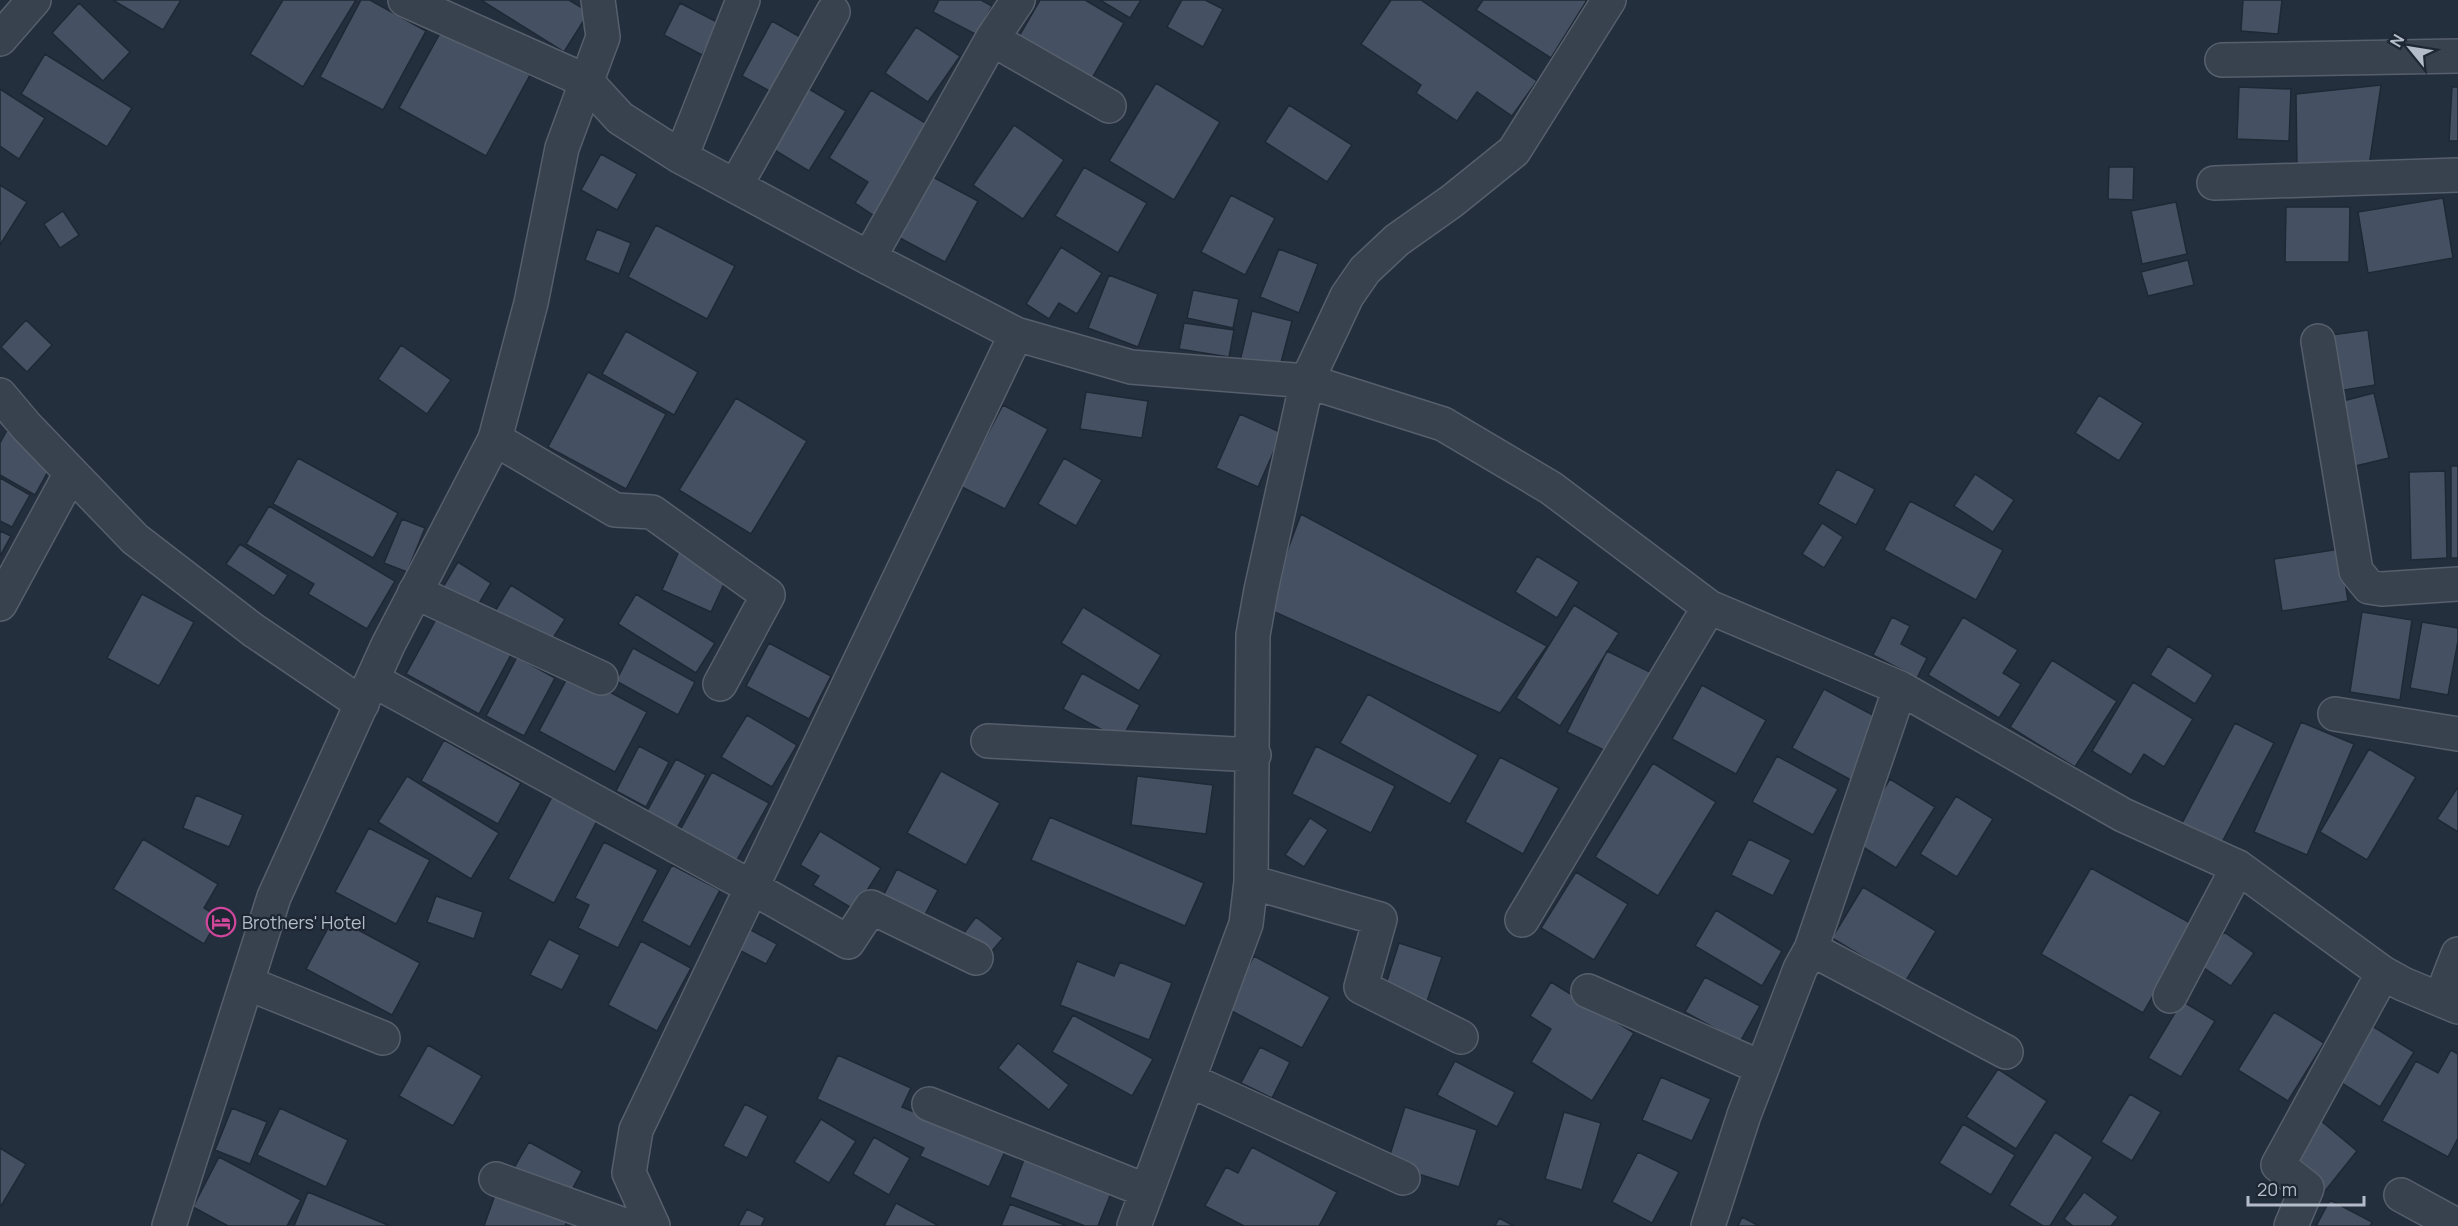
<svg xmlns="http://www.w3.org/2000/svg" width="2458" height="1226" font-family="Manrope,sans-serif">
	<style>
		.building { fill: #455162; stroke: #1f2835; stroke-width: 1.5 }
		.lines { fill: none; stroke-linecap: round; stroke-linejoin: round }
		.minor-casing { stroke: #565f6c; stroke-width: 36 }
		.tertiary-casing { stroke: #565f6c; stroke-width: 36 }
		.minor { stroke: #38414e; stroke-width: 33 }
		.tertiary { stroke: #38414e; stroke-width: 33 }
		.labels { text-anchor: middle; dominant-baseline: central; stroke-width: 4.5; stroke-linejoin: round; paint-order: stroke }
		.poi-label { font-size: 18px; fill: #b4bcc9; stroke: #1d2633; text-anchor: start }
	</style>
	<rect width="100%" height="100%" fill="#242f3e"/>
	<path class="building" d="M113 0H181L163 30Z
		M283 0H356L303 87 250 54Z
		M361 0H370L426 31 383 110 320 77Z
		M481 0H569L589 12 564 52Z
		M939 0H981L992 6 977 35 933 12Z
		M1040 0H1085L1124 23 1087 87 1014 45Z
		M1100 0H1141L1130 18Z
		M1182 0H1205L1223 9 1203 47 1167 27Z
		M1391 0H1421L1537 81 1512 116 1477 92 1457 121 1416 93 1421 85 1361 44Z
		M1483 0H1587L1551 58 1476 10Z
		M2243 0H2282L2278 34 2241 31Z
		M79 3 130 52 103 81 52 33Z
		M680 3 719 23 702 55 664 35Z
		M772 21 809 42 779 96 742 76Z
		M444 26 530 75 486 156 399 108Z
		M916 27 960 56 928 102 885 73Z
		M45 54 132 108 107 147 21 94Z
		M799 83 846 111 809 171 763 143Z
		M1156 83 1220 122 1174 200 1109 161Z
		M2381 85 2369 166 2297 168 2296 94Z
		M2239 87 2291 89 2289 141 2237 139Z
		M2452 87H2458V141H2449Z
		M0 89 45 118 19 159 0 146Z
		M871 90 932 127 876 217 855 203 868 182 829 158Z
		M1289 105 1352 145 1327 182 1265 142Z
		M1014 125 1064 160 1023 219 973 185Z
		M601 154 637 174 617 210 581 190Z
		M1084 167 1147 203 1118 253 1055 216Z
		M2109 167H2134L2133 200 2108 199Z
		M931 176 978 201 945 262 898 237Z
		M0 185 27 202 0 245Z
		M1231 195 1275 218 1245 275 1201 252Z
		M2443 198 2453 258 2368 273 2358 212Z
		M2176 202 2187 254 2142 264 2131 211Z
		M2286 207H2350L2349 262H2285Z
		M63 211 79 235 60 248 44 224Z
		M656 225 735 266 707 319 628 277Z
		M597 229 631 243 619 274 585 260Z
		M1061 247 1102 273 1077 314 1059 303 1049 319 1026 304Z
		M1279 249 1318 264 1299 313 1260 297Z
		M2188 260 2194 285 2148 296 2141 272Z
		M1109 275 1158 294 1138 347 1088 328Z
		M1193 290 1239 299 1233 328 1187 318Z
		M1252 311 1292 321 1279 370 1240 361Z
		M26 320 52 345 27 372 1 347Z
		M1184 323 1234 330 1229 357 1179 349Z
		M2368 330 2375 385 2332 392 2324 336Z
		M626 331 698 372 674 415 602 374Z
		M401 345 451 380 427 414 378 379Z
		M588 372 666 414 626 489 548 447Z
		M1086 392 1148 401 1142 438 1080 429Z
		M2374 393 2389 458 2351 467 2335 403Z
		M2099 395 2143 423 2119 461 2075 433Z
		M736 398 807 441 751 534 679 490Z
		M1003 405 1048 429 1005 509 960 486Z
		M1240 414 1282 433 1258 487 1216 468Z
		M7 430 56 457 35 495 0 475V443Z
		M298 458 398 513 373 558 273 504Z
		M1064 458 1102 480 1076 526 1038 504Z
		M2451 466H2458V558H2451Z
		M1837 469 1875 489 1856 525 1818 504Z
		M2445 471 2447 558 2411 560 2409 472Z
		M1975 474 2014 500 1993 532 1954 506Z
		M0 478 30 495 12 527 0 521Z
		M1910 501 2003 550 1976 600 1884 550Z
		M269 506 395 581 367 629 308 594 314 584 246 544Z
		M1301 514 1547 646 1500 713 1266 608Z
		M402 519 425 528 407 572 384 563Z
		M1822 523 1843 537 1824 568 1802 554Z
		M0 531 11 536 0 556Z
		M240 544 288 575 274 596 226 564Z
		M2340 549 2348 601 2282 611 2274 559Z
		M679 551 729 573 711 612 662 590Z
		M1537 556 1579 582 1557 618 1515 592Z
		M458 562 491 583 474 612 440 592Z
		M511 585 565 619 548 646 494 613Z
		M142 594 194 622 159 686 107 658Z
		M636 594 715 643 696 673 618 624Z
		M1574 605 1619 633 1560 726 1516 698Z
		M1083 607 1161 655 1139 691 1061 643Z
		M440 612 513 651 479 714 406 674Z
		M2362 612 2412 620 2400 700 2350 692Z
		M1892 617 1910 626 1901 644 1927 658 1917 678 1873 655Z
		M1963 617 2018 650 2003 673 2021 684 1999 718 1928 675Z
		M2422 622 2458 628V641L2448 695 2410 688Z
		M769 643 831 676 809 719 746 686Z
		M2168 646 2213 675 2195 704 2150 675Z
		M633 648 695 682 678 715 616 681Z
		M1607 651 1654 674 1614 755 1567 732Z
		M517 657 555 678 524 736 486 716Z
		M2052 660 2117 701 2075 767 2010 727Z
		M571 671 647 712 615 772 539 731Z
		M1082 673 1140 705 1121 740 1063 709Z
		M2133 682 2193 719 2164 767 2144 754 2131 775 2092 751Z
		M1702 685 1766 720 1736 774 1672 739Z
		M1824 689 1884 721 1851 780 1792 748Z
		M1368 694 1478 755 1450 804 1340 743Z
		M747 715 797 745 772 787 721 757Z
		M2301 722 2354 744 2307 855 2254 832Z
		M2235 723 2274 743 2219 848 2180 827Z
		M444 740 521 783 498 824 421 781Z
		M639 746 669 762 646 807 616 791Z
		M1316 746 1395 786 1371 833 1292 794Z
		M2369 749 2416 777 2367 860 2320 832Z
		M1777 756 1838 789 1813 835 1752 802Z
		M1500 757 1559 788 1523 854 1465 822Z
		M676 759 706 775 677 828 647 811Z
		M1653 763 1716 802 1658 896 1595 857Z
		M941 771 1000 803 966 865 907 833Z
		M712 772 769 803 734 865 678 834Z
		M407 776 499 833 471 879 378 822Z
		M1137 776 1213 785 1206 834 1131 825Z
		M1890 779 1935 807 1896 868 1852 840Z
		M2458 787V832L2437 819Z
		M196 795 243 815 229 847 183 828Z
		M1956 796 1993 819 1957 877 1920 854Z
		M552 797 597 821 554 903 508 879Z
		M1050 817 1204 883 1185 926 1031 860Z
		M1310 818 1328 830 1304 867 1285 855Z
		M369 828 430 860 396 924 335 892Z
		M820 831 881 868 855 910 813 885 819 876 800 865Z
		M143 839 218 884 204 908 219 917 204 944 113 889Z
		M1749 839 1791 860 1773 896 1731 875Z
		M604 842 658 870 618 948 578 928 589 905 575 898Z
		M672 865 720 890 690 947 642 921Z
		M2091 868 2194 925 2143 1013 2041 954Z
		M897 869 938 890 922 920 881 900Z
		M1576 872 1628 904 1594 960 1541 928Z
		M1863 887 1936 931 1905 982 1832 938Z
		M436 896 483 912 474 939 427 922Z
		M1716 910 1782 951 1762 986 1695 946Z
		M334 917 420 963 392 1015 306 969Z
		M976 917 1003 938 987 957 961 937Z
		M749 929 777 944 766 964 739 950Z
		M2224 932 2254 953 2231 986 2201 966Z
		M549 939 580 955 562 990 530 975Z
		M641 941 691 968 657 1031 608 1005Z
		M1399 943 1442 957 1425 1007 1383 993Z
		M1254 956 1330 997 1302 1048 1226 1008Z
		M1077 961 1114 976 1120 962 1172 983 1149 1040 1060 1005Z
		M1705 977 1760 1006 1740 1042 1685 1012Z
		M1551 982 1634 1033 1592 1101 1531 1062 1551 1029 1530 1016Z
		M2182 1001 2215 1021 2181 1077 2148 1058Z
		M2274 1012 2324 1043 2288 1101 2238 1070Z
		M1073 1015 1153 1059 1132 1096 1052 1052Z
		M2369 1024 2414 1052 2380 1107 2335 1079Z
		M1018 1043 1069 1085 1049 1110 998 1068Z
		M428 1045 482 1076 453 1126 399 1096Z
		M1260 1047 1290 1062 1272 1098 1241 1083Z
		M2451 1050 2458 1054V1138L2448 1157 2382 1121 2416 1061 2438 1073Z
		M838 1055 911 1088 902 1107 936 1121 1007 1147 989 1187 920 1156 924 1148 817 1099Z
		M1455 1061 1515 1092 1497 1127 1437 1095Z
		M1998 1069 2047 1101 2016 1149 1966 1117Z
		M1661 1077 1711 1099 1692 1141 1642 1120Z
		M2130 1094 2161 1112 2132 1161 2101 1142Z
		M745 1104 768 1116 747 1158 723 1146Z
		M1405 1107 1477 1130 1459 1187 1387 1164Z
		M232 1108 267 1122 250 1164 215 1150Z
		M280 1108 348 1140 326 1187 257 1155Z
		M1564 1112 1601 1123 1582 1190 1545 1179Z
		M821 1119 856 1141 829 1183 794 1162Z
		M2320 1120 2357 1151 2321 1196 2284 1165Z
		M1963 1124 2015 1155 1991 1195 1939 1163Z
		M2055 1132 2093 1157 2050 1226H2043L2009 1205Z
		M874 1137 910 1158 889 1195 853 1174Z
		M529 1142 582 1171 568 1197 514 1168Z
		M1252 1147 1337 1192 1319 1226H1244L1205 1206 1226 1167 1238 1173Z
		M0 1148 26 1164 1 1206 0 1205Z
		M1638 1152 1679 1172 1652 1223 1612 1202Z
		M1026 1154 1113 1188 1098 1226H1085L1010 1197Z
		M219 1157 301 1200 287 1226H228L193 1207Z
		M308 1192 390 1226H294Z
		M496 1192 569 1215 565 1226H484Z
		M2084 1192 2118 1217 2111 1226H2073L2064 1219Z
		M2330 1200 2372 1222 2370 1226H2316Z
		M896 1203 939 1226H884Z
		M1010 1204 1067 1226H1001Z
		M747 1209 765 1218 761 1226H738Z
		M1742 1217 1759 1226H1738Z
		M1499 1218 1514 1226H1495Z"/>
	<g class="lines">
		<g class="minor-casing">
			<path id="minor" d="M405 0 586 81 620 118 681 157 869 258 1016 334 1131 367 1307 381 1443 424 1551 488 1709 607 1900 688 2123 815 2238 867 2383 973 2403 984 2458 1007
				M0 39 34 0
				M992 39 1109 106
				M2222 60 2458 56
				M681 157 743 0
				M2214 183 2458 175
				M736 185 833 12
				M869 258 992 39 1018 0
				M2318 341 2356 571 2369 587 2382 589 2458 584
				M0 395 27 427 135 539 253 630 362 704
				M495 439 615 510 652 512 768 595 720 684
				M415 592 601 678
				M0 604 71 473
				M373 680 753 888 848 942 871 907 976 958
				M2335 714 2458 734
				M988 741 1254 755
				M1251 882 1380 919 1361 987 1461 1037
				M1522 920 1709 607
				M1811 949 2006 1052
				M247 983 383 1038
				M1588 991 1762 1068
				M2170 996 2238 867
				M2441 998 2458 954
				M1189 1080 1403 1178
				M929 1104 1147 1191
				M496 1179 627 1226
				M2401 1195 2458 1226
				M653 1226 629 1173 636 1130 1016 334
				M1134 1226 1246 924 1251 882 1253 635 1261 590 1307 381 1347 296 1365 270 1397 240 1452 201 1514 151 1609 0
				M1708 1226 1744 1115 1800 969 1811 949 1900 688
				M2291 1226 2307 1188 2278 1165 2383 973"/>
		</g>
		<g class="tertiary-casing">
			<path id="tertiary" d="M169 1226 274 897 388 645 495 439 531 303 562 148 603 37 598 0"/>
		</g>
		<use href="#minor" class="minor"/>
		<use href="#tertiary" class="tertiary"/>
	</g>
	<defs>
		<g id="hotel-ring" transform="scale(1.5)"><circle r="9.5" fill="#1d2633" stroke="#d1479c" stroke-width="1.5"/><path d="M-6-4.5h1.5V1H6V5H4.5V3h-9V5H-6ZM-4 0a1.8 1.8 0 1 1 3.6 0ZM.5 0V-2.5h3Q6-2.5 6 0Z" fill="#d1479c"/></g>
	</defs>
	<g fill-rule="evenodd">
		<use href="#hotel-ring" x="221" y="922"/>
	</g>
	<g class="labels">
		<g class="poi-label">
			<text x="242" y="922">Brothers' Hotel</text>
		</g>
	</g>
	<g transform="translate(2410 48) rotate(300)" stroke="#1d2633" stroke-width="4.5" paint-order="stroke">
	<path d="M0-4.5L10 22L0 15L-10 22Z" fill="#b4bcc9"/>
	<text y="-9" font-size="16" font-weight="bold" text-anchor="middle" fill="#b4bcc9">N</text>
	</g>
	<path d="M2248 1196v9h116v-9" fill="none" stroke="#b4bcc9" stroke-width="3"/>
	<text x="2257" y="1196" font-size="18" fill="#b4bcc9" stroke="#1d2633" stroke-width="4.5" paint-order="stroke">20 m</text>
</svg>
